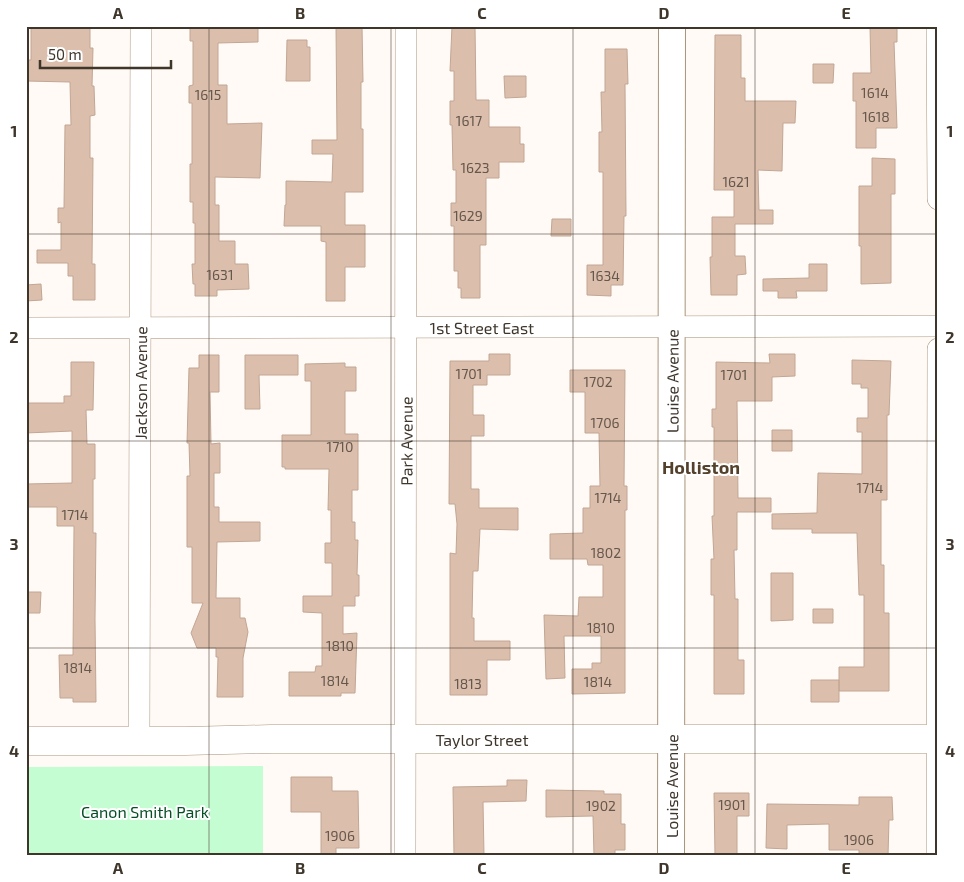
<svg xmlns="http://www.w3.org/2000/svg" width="964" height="882" font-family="'Exo 2',sans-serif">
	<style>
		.green { fill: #c4fdd1 }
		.building { fill: #dbbeab; stroke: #c2a694 }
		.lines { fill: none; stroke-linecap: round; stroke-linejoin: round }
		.minor-casing { stroke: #a9947c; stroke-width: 22 }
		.tertiary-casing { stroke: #a9947c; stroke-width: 28 }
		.secondary-casing { stroke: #a9947c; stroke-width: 29 }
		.minor { stroke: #fff; stroke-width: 21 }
		.tertiary { stroke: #fff; stroke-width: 26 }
		.secondary { stroke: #fff; stroke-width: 28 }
		.grid { fill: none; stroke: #3e352b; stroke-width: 1; stroke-opacity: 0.55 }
		.labels { text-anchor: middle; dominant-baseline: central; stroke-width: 4; stroke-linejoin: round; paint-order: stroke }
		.number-label { font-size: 14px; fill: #65574b }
		.street-label { font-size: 16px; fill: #3e352b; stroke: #fff }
		.park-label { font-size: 16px; fill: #064e24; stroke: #fff }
		.neighbourhood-label { font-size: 18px; font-weight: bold; fill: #54412c; stroke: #fff }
		.neatline { fill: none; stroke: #3e352b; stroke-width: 2 }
		.grid-label { font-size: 16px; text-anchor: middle; font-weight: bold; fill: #3e352b }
	</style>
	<rect width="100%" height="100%" fill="#fffaf5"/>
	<path class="green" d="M263 766V856H26V767Z"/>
	<path class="building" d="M31 26H90V48H93L92 86H94L95 115 90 116V158H93L92 264H95V300H73V276H68V263H37V250H61V222L58 223V208H64L65 125H71L70 82 26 81V60H31Z
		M190 26H258V42L218 43V85H227V124L262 123 260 178 215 177V205H219V241H235V264H248L249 289 217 290V296H195V284H193L192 264H195V223H193V202H190V164H192V103H189V86L193 85V41H190Z
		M336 26H362L363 82H361V129H363V192H345V225H365V267H345V301H326V242L321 241V226H284L285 205H286V181L332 182 333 154H312V140H337Z
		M452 26H475L476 100H489V127H520V144H524V162H499V178H486V245H480V298H461V288H458V271H454V226H451V203H456V170H453L452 125H450V101H454V71H450Z
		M870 26H897V42H894L897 128H876V148H856V101H853V73H871Z
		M715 35H741V78H745V101H796L795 123H783L782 171 758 170 759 210H773V224H735V256H745L746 274 737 275V295H711L710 257H712V217H734V190H714Z
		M287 40H307V47H310V81H286Z
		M605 49H627L628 84H625L626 216H624L623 285H611V296L587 295V265H603V172H599V132H602L601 92H605Z
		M813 64H834L833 83H813Z
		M504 76H526V97L505 98Z
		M872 158 895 159V194H891V283L861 284V246H859V186H872Z
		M552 219H571V236H551Z
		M809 264H827V291H796L797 298H778V291H763V279L809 278Z
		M41 284 42 300 26 301V285Z
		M489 354H510V375H487V385H473V415H484V436H471V489H479V508H518V530L480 529 478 571H473L472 618H474V641H510V660H487V695H450V553L456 554 457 524 455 504H449L450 361H489Z
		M769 354H795V376L772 377V401H737L738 498H771V512H737V550H734L735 599H738V660H744V694H714V595H711V559H714L712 516H714V427H712V409H716V362L770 363Z
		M199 355H219V392H210L211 444 220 443V473H214V507H219V522H260V541L217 542 216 598H240V618H245L248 632 243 658V697H217L218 657H216V648H197L191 633 203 603H192V547H187V476H190L189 443H187L189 368H199Z
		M245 355H298V375H259L260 409H245Z
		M852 360 891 361 889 415H887V500H881V565H884V613H889V691H839V667H864V595H859L857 533H812V529H772V514L817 513 818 473 862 474V432H857V418H868V388H861V384H852Z
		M71 362H94L93 410H86L87 444H95V479H93V533H96L95 619 96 702H73V698H60L59 655H73L74 526H57V507H26V484L72 483V431L26 433V403H64V396H71Z
		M345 363V367H356V391H345V434H358V490H352V522H355V540H358L357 575H359V596H355V606H343V634L357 633 355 693H341V696H289V672H315L316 666H322V613L303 612V596H332V563H325V543H331V510H328L329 469H285V467H282V435H311V381H305V364Z
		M570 370H625L624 486H627V510H625V693L572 694V669H592V663H601V636H564L565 678 546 679 544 615 578 616 579 597H603V565H588L587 559H550V534L583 533V508H590V486H600L599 433H585V392H570Z
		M772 430H792V451H772Z
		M771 573H793V620L771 621Z
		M26 592H41L40 613H26Z
		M813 609H833V623H813Z
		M811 680H839V702H811Z
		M291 777H332V791H358L359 848H336V856H321V812H291Z
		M507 780H527L526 801 483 802 484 856H454L453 787 507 786Z
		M546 790 604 791V794H621V824H625V850H615V856H594L593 816 546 817Z
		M714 793H749V816H737V856H715Z
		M859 797H892L893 820H889L888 856H859V850H829V824L787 825V849L766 848 767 804 859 805Z"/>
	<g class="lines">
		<g class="minor-casing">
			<g id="minor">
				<path d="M937 26 938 199"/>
				<path id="s1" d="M26 328 938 326"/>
				<path id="s2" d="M139 741 141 26"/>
				<path id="s3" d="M405 856 406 26"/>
				<path d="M937 856 938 349"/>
			</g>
		</g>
		<g class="tertiary-casing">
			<g id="tertiary">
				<path id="s4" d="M671 856 672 26"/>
			</g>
		</g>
		<g class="secondary-casing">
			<g id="secondary">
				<path id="s5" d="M26 741H185L271 739H938"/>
			</g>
		</g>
		<use href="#minor" class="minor"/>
		<use href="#tertiary" class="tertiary"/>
		<use href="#secondary" class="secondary"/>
	</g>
	<path class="grid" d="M209 26V856M391 26V856M573 26V856M755 26V856M26 234H938M26 441H938M26 648H938"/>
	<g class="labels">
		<g class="number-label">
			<text x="875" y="92">1614</text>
			<text x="208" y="94">1615</text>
			<text x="876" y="116">1618</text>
			<text x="469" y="120">1617</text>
			<text x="475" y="167">1623</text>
			<text x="736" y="181">1621</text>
			<text x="468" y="215">1629</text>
			<text x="220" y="274">1631</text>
			<text x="605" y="275">1634</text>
			<text x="469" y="373">1701</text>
			<text x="734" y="374">1701</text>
			<text x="598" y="381">1702</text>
			<text x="605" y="422">1706</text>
			<text x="340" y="446">1710</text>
			<text x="870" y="487">1714</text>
			<text x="608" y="497">1714</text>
			<text x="75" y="514">1714</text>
			<text x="606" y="552">1802</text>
			<text x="601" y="627">1810</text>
			<text x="340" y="645">1810</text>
			<text x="78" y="667">1814</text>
			<text x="335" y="680">1814</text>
			<text x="598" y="681">1814</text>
			<text x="468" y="683">1813</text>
			<text x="732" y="804">1901</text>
			<text x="601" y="805">1902</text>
			<text x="340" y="835">1906</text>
			<text x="859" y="839">1906</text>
		</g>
		<g class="street-label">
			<text stroke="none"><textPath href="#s1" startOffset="456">1st Street East</textPath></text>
			<text stroke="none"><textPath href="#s4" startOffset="475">Louise Avenue</textPath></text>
			<text stroke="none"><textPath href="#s2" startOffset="358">Jackson Avenue</textPath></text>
			<text stroke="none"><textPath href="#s3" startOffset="415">Park Avenue</textPath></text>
			<text stroke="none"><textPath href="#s5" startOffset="456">Taylor Street</textPath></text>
			<text stroke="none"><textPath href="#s4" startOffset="70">Louise Avenue</textPath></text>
		</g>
		<g class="park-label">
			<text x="145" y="811">Canon Smith Park</text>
		</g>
		<g class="neighbourhood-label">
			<text x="701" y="467">Holliston</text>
		</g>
	</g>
	<rect width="964" height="882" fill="none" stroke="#ffffff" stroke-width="55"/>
	<path d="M40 60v8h131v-8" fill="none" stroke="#3e352b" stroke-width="2.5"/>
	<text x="48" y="60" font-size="15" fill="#3e352b" stroke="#ffffff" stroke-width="4" paint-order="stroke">50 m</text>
	<rect x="28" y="28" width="908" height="826" class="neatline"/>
	<g class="grid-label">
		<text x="118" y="19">A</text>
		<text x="300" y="19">B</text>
		<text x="482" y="19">C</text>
		<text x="664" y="19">D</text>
		<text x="846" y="19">E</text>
		<text x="14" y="137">1</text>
		<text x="950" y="137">1</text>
		<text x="14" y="343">2</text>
		<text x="950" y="343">2</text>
		<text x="14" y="550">3</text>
		<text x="950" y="550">3</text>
		<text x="14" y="757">4</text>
		<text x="950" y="757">4</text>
		<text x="118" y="874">A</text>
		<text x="300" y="874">B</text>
		<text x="482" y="874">C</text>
		<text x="664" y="874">D</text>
		<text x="846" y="874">E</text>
	</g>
</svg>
